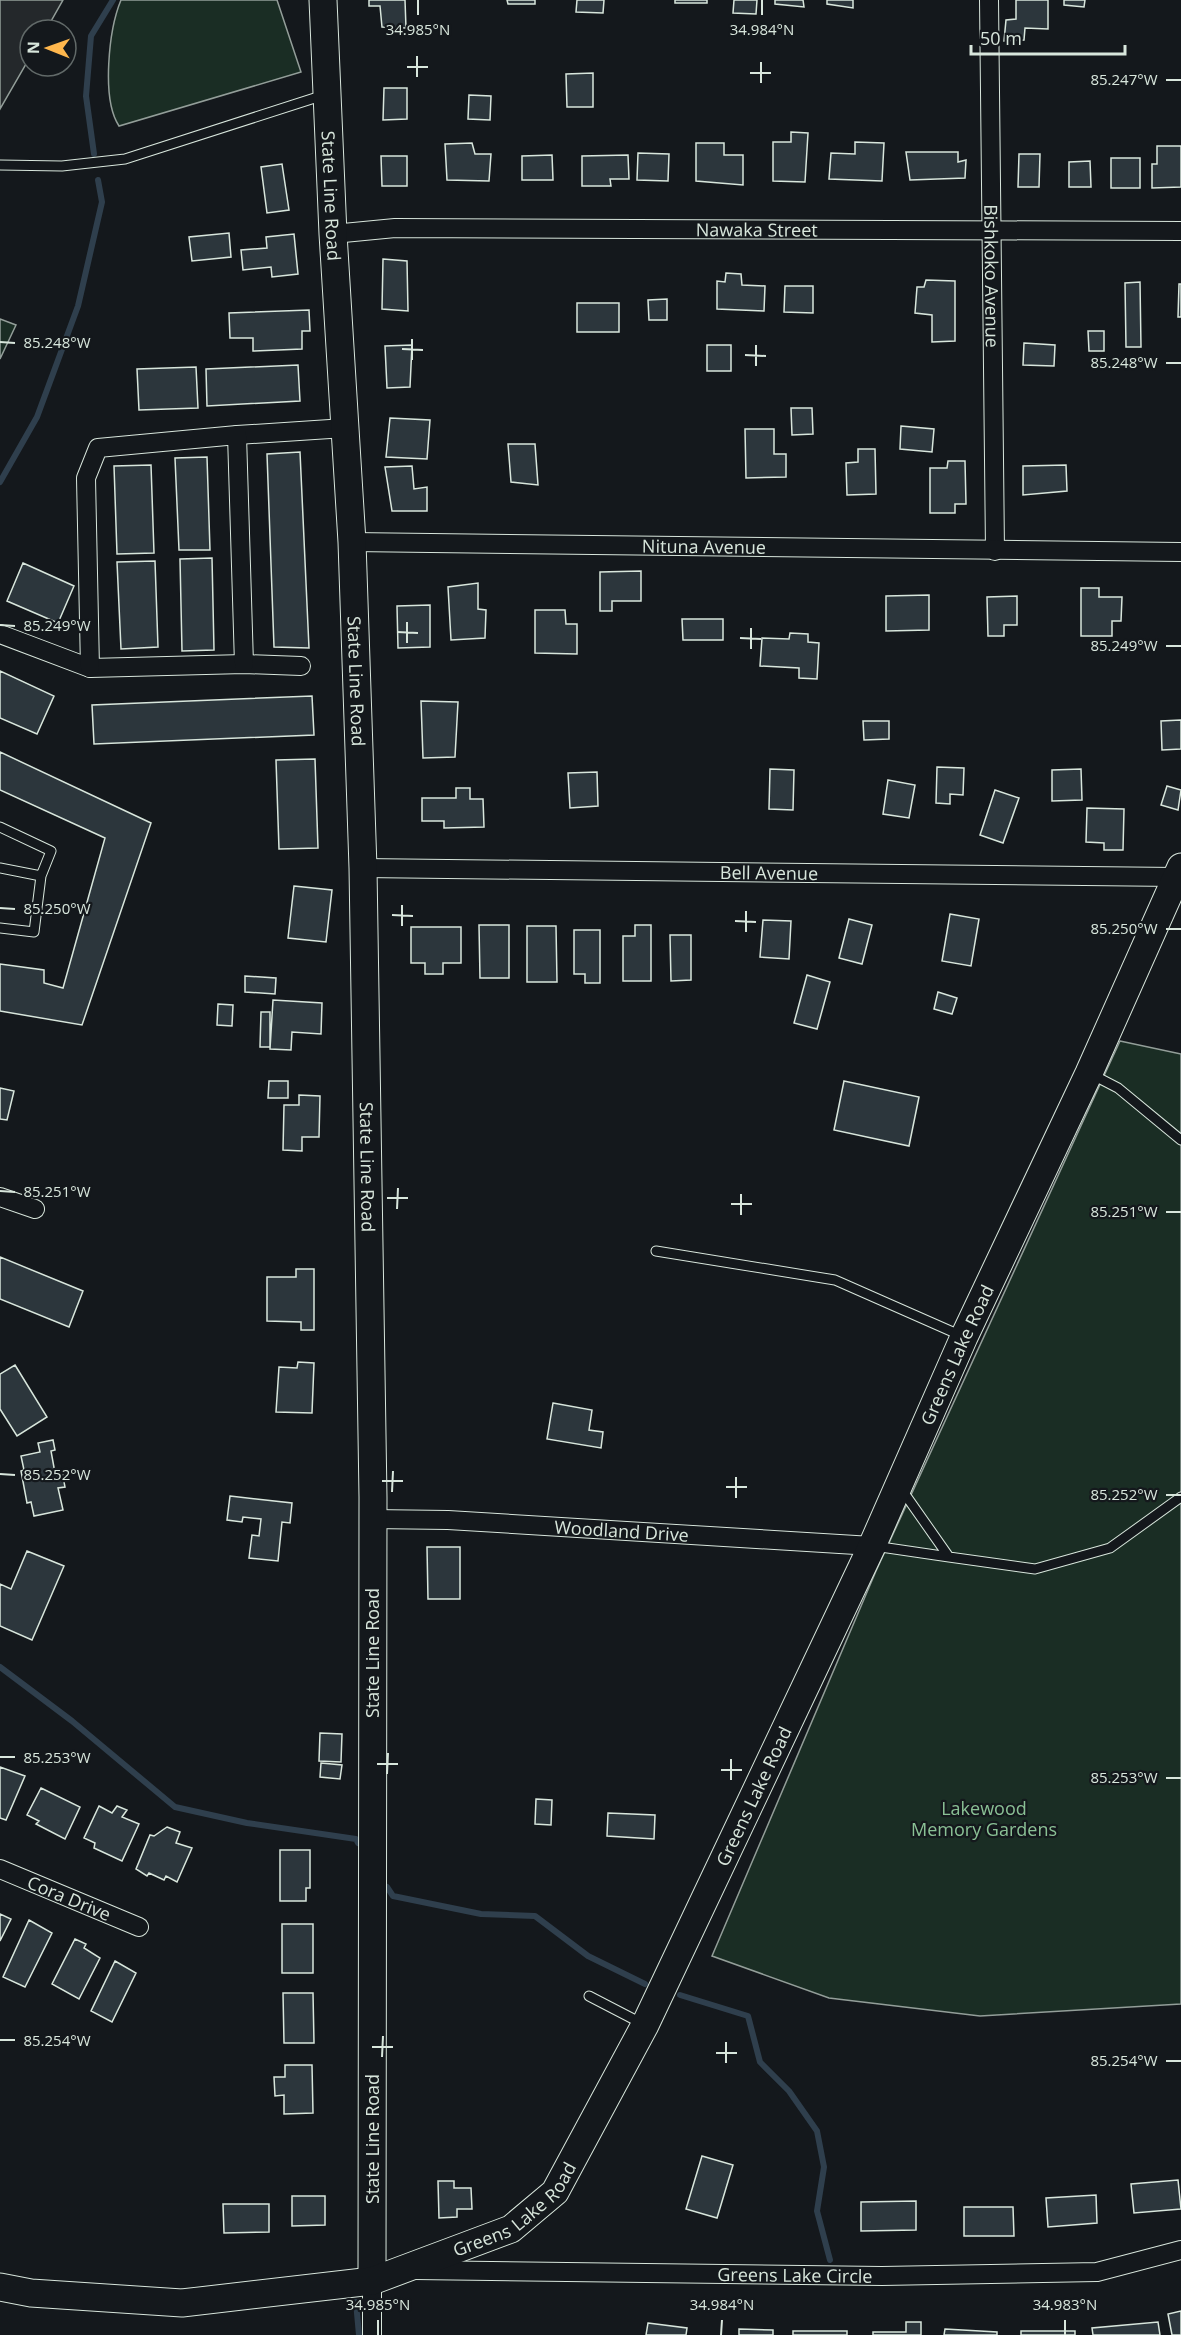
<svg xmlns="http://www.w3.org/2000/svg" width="1181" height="2335" font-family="'Open Sans',sans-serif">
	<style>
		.green { fill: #1a2d24; stroke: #939e99; stroke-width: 1.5 }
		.parking { fill: #24282b; stroke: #939e99; stroke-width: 1.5 }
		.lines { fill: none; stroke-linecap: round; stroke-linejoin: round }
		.stream { stroke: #2f3f4d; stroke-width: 6 }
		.building { fill: #2c363c; stroke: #d8e6dc; stroke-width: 1.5 }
		.lane-casing { stroke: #d8e6dc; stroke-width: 11 }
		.street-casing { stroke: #d8e6dc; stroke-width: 20 }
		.secondary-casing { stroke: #d8e6dc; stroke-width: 29 }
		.lane { stroke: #14181c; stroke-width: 9 }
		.street { stroke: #14181c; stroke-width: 18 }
		.secondary { stroke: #14181c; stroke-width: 27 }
		.ticks { fill: none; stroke: #d8e6dc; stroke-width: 2 }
		.labels { text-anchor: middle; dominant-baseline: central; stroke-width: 4.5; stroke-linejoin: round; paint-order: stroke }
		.street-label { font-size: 18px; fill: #d8e6dc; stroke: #14181c }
		.park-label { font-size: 18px; fill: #8ac095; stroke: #14181c }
		.ticks-label { font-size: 15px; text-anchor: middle; fill: #d8e6dc; stroke: #14181c; stroke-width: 4.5; stroke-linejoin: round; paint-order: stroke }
	</style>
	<rect width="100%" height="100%" fill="#14181c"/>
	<path class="green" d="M121 0H277L301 72 119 126C101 99 109 29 121 0Z
		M0 319 16 325 0 359Z
		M1120 1041 1181 1054V2004L980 2016 829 1998 712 1956 876 1571Z"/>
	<path class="parking" d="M0 0H63L46 30H30V57L0 109Z"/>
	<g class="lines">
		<path class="stream" d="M94 154 86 96 91 36 113 0
			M0 482 37 417 78 306 102 202 98 180
			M0 1667 72 1721 175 1807 247 1823 356 1839 358 1843
			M387 1887 393 1896 481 1914 535 1916 588 1956 645 1984
			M680 1995 748 2016 760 2062 789 2091 817 2131 824 2167 817 2211 830 2260
			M356 2302 359 2335"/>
	</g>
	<path class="building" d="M369 0H405L406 28 382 27 380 6H369Z
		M507 0H535V4H508Z
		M577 0H604L603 13 576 12Z
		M675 0H707V3H675Z
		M734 0H757L756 14 733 13Z
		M775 0H803L804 7 775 4Z
		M827 0H853V8L827 4Z
		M1016 0H1048V29L1025 28 1024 40 1004 41 1006 20 1016 19Z
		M1064 0H1085L1084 7 1064 5Z
		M593 73V107H567L566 74Z
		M384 88H407V119L383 120Z
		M469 95 491 96 490 120 468 119Z
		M791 132 808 133 805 182 773 181V142H791Z
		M855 142 884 143 882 181 829 179 831 153 855 154Z
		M472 143 475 154H491L489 181 447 180 445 144Z
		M696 143H724V155H743V185L696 181Z
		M1157 146H1181V187L1152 188V164H1157Z
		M906 152H958V162L966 160 965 178 910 180Z
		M638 153 669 154 668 181 637 180Z
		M1019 154H1040L1039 187H1018Z
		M552 155 553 180H522V156Z
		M628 155 629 179H610L611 186H582V156Z
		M381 156H407V186H382Z
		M1111 158H1140V188H1111Z
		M1090 161 1091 187H1069V162Z
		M282 164 289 210 267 213 261 167Z
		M229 233 231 257 192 261 189 237Z
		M294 234 298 274 272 277 271 267 243 270 241 250 267 248 266 237Z
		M383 259 407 261 408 311 382 309Z
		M726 273 741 274 742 285 765 286 764 311 717 309V281L725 282Z
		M926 280 955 281V341L932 342V315L915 313 917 287H924Z
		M1140 282 1141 347H1126L1125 283Z
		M1179 284H1181V317H1178Z
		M785 286H813V313L784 312Z
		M667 299V320H649L648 300Z
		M577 303H619V332H577Z
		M309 310 310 331H302V349L253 351V338H230L229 313Z
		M1088 331H1104V351H1089Z
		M1024 343 1055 345 1054 366 1023 365Z
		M412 345 410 387 387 388 385 346Z
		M707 345H731V371H707Z
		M298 365 300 401 207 406 206 369Z
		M196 367 198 408 139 410 137 369Z
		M791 408H812L813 434 792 435Z
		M390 418 430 420 427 459 386 457Z
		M901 426 934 429 932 452 900 449Z
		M745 429H774V454H786V477L746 478Z
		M508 444H535L538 485 511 482Z
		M858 449H875L876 494 847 495 846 463 858 462Z
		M300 452 309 648 274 647 267 454Z
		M207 457 210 550H179L175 458Z
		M948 461H965L966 504H955V513H930V468H947Z
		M151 465 154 553 117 554 114 466Z
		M1066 465 1067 491 1023 495V466Z
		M412 466 414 489 427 487V511H392L385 467Z
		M212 558 214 650 182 651 180 559Z
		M155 561 158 647 121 649 117 562Z
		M23 563 74 586 58 623 7 601Z
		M641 571V601H612V611H600V572Z
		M478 583V609L486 610 485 638 451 640 448 587Z
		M1081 588H1099V597H1122L1121 621H1112V636H1081Z
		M929 595V630L886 631V596Z
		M1017 596V625H1004V636H988L987 597Z
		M430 605V647L398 648 397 606Z
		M535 610H565L566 624H577V654L535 653Z
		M682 619H723V640H683Z
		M790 633 808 634V642L819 643 817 679 799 678V668L760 666 762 638 789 639Z
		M0 671 54 696 37 734 0 718Z
		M312 696 314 735 94 744 92 705Z
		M421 701 458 702 455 757 423 758Z
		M1181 720V749L1162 750 1161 721Z
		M863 721H889V739L864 740Z
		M0 752 151 823 82 1025 0 1011V964L44 970V983L63 988 105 838 0 790Z
		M315 759 318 848 279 849 276 760Z
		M937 767 964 768 963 795 950 794V804L936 803Z
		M770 769 794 770 793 810 769 809Z
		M1081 769 1082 800 1052 801V770Z
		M597 772 598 806 570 808 568 773Z
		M888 780 915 785 909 818 883 814Z
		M1167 786 1181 790 1178 810 1161 805Z
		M456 788H470V799H483L484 827 444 828V821H422V798H456Z
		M995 790 1019 798 1003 843 980 835Z
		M1087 808 1124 809 1123 850H1104V843L1086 842Z
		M294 886 332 890 326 942 288 938Z
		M950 914 979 919 971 966 942 961Z
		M849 919 872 925 862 964 839 958Z
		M763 920 791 921 789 959 760 957Z
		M479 925H509V978H480Z
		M635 925H651V981H623V936H635Z
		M527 926H556L557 982H527Z
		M411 927H461V963H443V974H425V963H411Z
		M574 930H600V983H585V974H574Z
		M670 935H691V980L671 981Z
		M807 975 830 982 817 1029 794 1023Z
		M245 976 276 978 275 994 245 992Z
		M938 992 957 998 952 1014 934 1009Z
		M273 1000 322 1003 321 1034 292 1032 291 1050 270 1049Z
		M218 1004 233 1005 232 1026 217 1025Z
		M261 1012H270V1047H260Z
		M269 1081H288V1098H268Z
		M844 1081 919 1097 909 1146 834 1130Z
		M0 1088 14 1091 7 1120 0 1119Z
		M299 1095 320 1096 319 1137H302V1151L283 1150 284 1105H299Z
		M0 1257 83 1291 69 1327 0 1299Z
		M296 1269H314V1330H301V1322L267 1321V1277H296Z
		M298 1362 314 1363 312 1413 276 1412 279 1367 297 1368Z
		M15 1365 47 1417 17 1436 0 1409V1374Z
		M553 1403 592 1410 589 1430 603 1432 601 1448 547 1439Z
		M53 1440 55 1450 51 1451 55 1473 62 1471 65 1487 58 1488 63 1510 34 1516 31 1502 27 1503 21 1471 24 1470 21 1456 40 1452 38 1443Z
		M230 1496 292 1503 290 1523 282 1522 278 1561 249 1558 252 1535 259 1536 261 1519 243 1517 242 1522 227 1520Z
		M427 1547H460V1599H428Z
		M27 1551 64 1566 32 1640 0 1626V1584L11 1589Z
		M320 1733 342 1734 341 1762 319 1761Z
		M321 1763 342 1765 340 1779 320 1777Z
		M0 1767 25 1776 6 1820 0 1818Z
		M41 1788 80 1807 65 1839 36 1824 39 1821 27 1815Z
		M536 1799 552 1800 551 1825 535 1824Z
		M99 1806 112 1813 117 1806 127 1810 122 1817 139 1824 122 1861 94 1848 95 1843 84 1838Z
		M608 1813 655 1815 654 1839 607 1836Z
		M167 1827 180 1832 176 1843 192 1848 177 1882 166 1876 164 1880 149 1873 147 1876 136 1869 150 1835 154 1836Z
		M280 1850H310V1888H306V1901H280Z
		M0 1914 11 1919 0 1941Z
		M29 1920 52 1933 25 1987 3 1977Z
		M282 1924H313V1973H282Z
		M75 1939 86 1944 84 1948 100 1958 79 1999 52 1984Z
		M115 1961 136 1973 112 2022 91 2011Z
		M283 1993H313L314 2043H284Z
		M285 2065H312L313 2113 284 2114V2095L275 2096 274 2077H285Z
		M702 2156 733 2165 717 2218 686 2209Z
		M1178 2180 1181 2209 1134 2213 1131 2184Z
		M438 2181H454V2188H471L472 2209H457V2217L439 2218Z
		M1096 2195 1097 2223 1048 2227 1046 2198Z
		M292 2196H325V2225L292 2226Z
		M916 2201V2230L861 2231V2202Z
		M223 2204H269V2232L224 2233Z
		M964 2207H1013L1014 2236H964Z
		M1181 2311V2335H1172L1168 2314Z
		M906 2322H921V2335H873V2332H906Z
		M1158 2322 1160 2335H1093L1092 2328Z
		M648 2323 687 2328 686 2335H646Z
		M739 2329 773 2330V2335H739Z
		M945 2329 997 2332V2335H944Z
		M793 2331H847V2335H793Z
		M1021 2331H1075V2335H1021Z"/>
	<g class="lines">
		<g class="lane-casing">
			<path id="lane" d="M0 165 62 166 125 159 324 95
				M0 827 51 851 41 876 34 932 0 928
				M0 868 41 876
				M1091 1074 1118 1088 1181 1140
				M656 1251 835 1280 962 1336
				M902 1490 949 1557 1035 1569 1110 1548 1181 1497
				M874 1546 949 1557
				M589 1996 643 2024"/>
		</g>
		<g class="street-casing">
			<g id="street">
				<path id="s1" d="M989 0 995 551"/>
				<path id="s2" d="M333 234 395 228 1181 231"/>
				<path d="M237 435 345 428"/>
				<path id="s3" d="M352 542 1181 552"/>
				<path d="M0 634 90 668 244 664 301 666"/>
				<path d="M90 668 86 478 98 448 237 435 244 664"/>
				<path id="s4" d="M363 868 1176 877"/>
				<path d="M0 1197 35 1209"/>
				<path id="s5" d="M372 1519 448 1520 872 1546"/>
				<path id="s6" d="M0 1869 139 1927"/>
				<path id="s7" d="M415 2270 882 2276 1097 2272 1181 2250"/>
				<path d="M372 2335V2281"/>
			</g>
		</g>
		<g class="secondary-casing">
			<g id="secondary">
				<path id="s8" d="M323 0 333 234 352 542 363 868 373 1497 372 2281"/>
				<path id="s9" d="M0 2287 31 2293 182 2303 372 2281 511 2229 555 2192 645 2025 872 1546 964 1337 1089 1073 1181 867"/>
			</g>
		</g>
		<use href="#lane" class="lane"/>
		<use href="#street" class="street"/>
		<use href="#secondary" class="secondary"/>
	</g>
	<path class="ticks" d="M418 15V0M762 15V0M407 67H428M750 73H771M417 77V56M1166 80H1181M761 83V62M0 342 15 343M402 349 423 350M745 355 766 356M412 360V339M1166 363H1181M756 366V345M0 625 15 626M397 632 418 633M740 638 761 639M407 643V622M1166 646H1181M751 649V628M0 908 15 909M392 915 413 916M735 921 756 922M402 926V905M1166 929H1181M746 932V911M0 1191 15 1192M387 1198H408M731 1204H752M397 1209 398 1188M1166 1212H1181M741 1215V1194M0 1474 15 1475M382 1481H403M726 1487H747M392 1492 393 1471M1166 1495H1181M736 1498V1477M0 1757H15M377 1764H398M721 1770H742M387 1774 388 1753M1166 1778H1181M731 1780V1759M0 2040H15M372 2047H393M716 2053H737M382 2057 383 2036M1166 2061H1181M726 2063V2042M378 2335V2320M721 2335 722 2320M1065 2335V2320"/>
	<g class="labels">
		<g class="street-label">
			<text stroke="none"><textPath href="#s8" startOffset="196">State Line Road</textPath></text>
			<text stroke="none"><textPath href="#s2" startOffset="424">Nawaka Street</textPath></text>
			<text stroke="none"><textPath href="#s1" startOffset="276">Bishkoko Avenue</textPath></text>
			<text stroke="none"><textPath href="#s3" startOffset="352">Nituna Avenue</textPath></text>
			<text stroke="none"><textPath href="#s8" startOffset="682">State Line Road</textPath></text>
			<text stroke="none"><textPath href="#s4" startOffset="406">Bell Avenue</textPath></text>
			<text stroke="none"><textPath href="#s8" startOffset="1168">State Line Road</textPath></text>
			<text stroke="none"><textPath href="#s9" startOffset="1509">Greens Lake Road</textPath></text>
			<text stroke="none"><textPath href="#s5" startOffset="250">Woodland Drive</textPath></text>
			<text transform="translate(372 1653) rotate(-90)">State Line Road</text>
			<text stroke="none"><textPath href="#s9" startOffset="1023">Greens Lake Road</textPath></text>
			<text stroke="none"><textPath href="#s6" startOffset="75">Cora Drive</textPath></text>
			<text transform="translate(372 2139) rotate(-90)">State Line Road</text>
			<text stroke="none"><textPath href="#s9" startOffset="537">Greens Lake Road</textPath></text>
			<text stroke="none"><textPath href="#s7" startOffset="380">Greens Lake Circle</textPath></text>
		</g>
		<g class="park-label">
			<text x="984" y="1808">Lakewood<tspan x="984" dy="21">Memory Gardens</tspan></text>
		</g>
	</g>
	<g class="ticks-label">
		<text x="418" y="35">34.985°N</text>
		<text x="762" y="35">34.984°N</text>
		<text x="1124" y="85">85.247°W</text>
		<text x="57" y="348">85.248°W</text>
		<text x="1124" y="368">85.248°W</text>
		<text x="57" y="631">85.249°W</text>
		<text x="1124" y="651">85.249°W</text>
		<text x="57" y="914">85.250°W</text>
		<text x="1124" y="934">85.250°W</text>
		<text x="57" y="1197">85.251°W</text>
		<text x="1124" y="1217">85.251°W</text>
		<text x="57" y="1480">85.252°W</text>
		<text x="1124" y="1500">85.252°W</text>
		<text x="57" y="1763">85.253°W</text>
		<text x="1124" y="1783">85.253°W</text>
		<text x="57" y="2046">85.254°W</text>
		<text x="1124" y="2066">85.254°W</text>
		<text x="378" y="2310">34.985°N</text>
		<text x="722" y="2310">34.984°N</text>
		<text x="1065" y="2310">34.983°N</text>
	</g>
	<g transform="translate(48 48) rotate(271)"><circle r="28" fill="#14181c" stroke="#626a69" stroke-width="1.5"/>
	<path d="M0-4.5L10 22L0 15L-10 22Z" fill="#ffb74d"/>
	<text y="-9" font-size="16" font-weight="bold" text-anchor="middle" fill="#d8e6dc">N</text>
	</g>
	<path d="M971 45v9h154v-9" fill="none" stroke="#d8e6dc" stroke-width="3"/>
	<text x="980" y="45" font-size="18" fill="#d8e6dc" stroke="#14181c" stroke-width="4.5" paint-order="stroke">50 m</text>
</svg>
